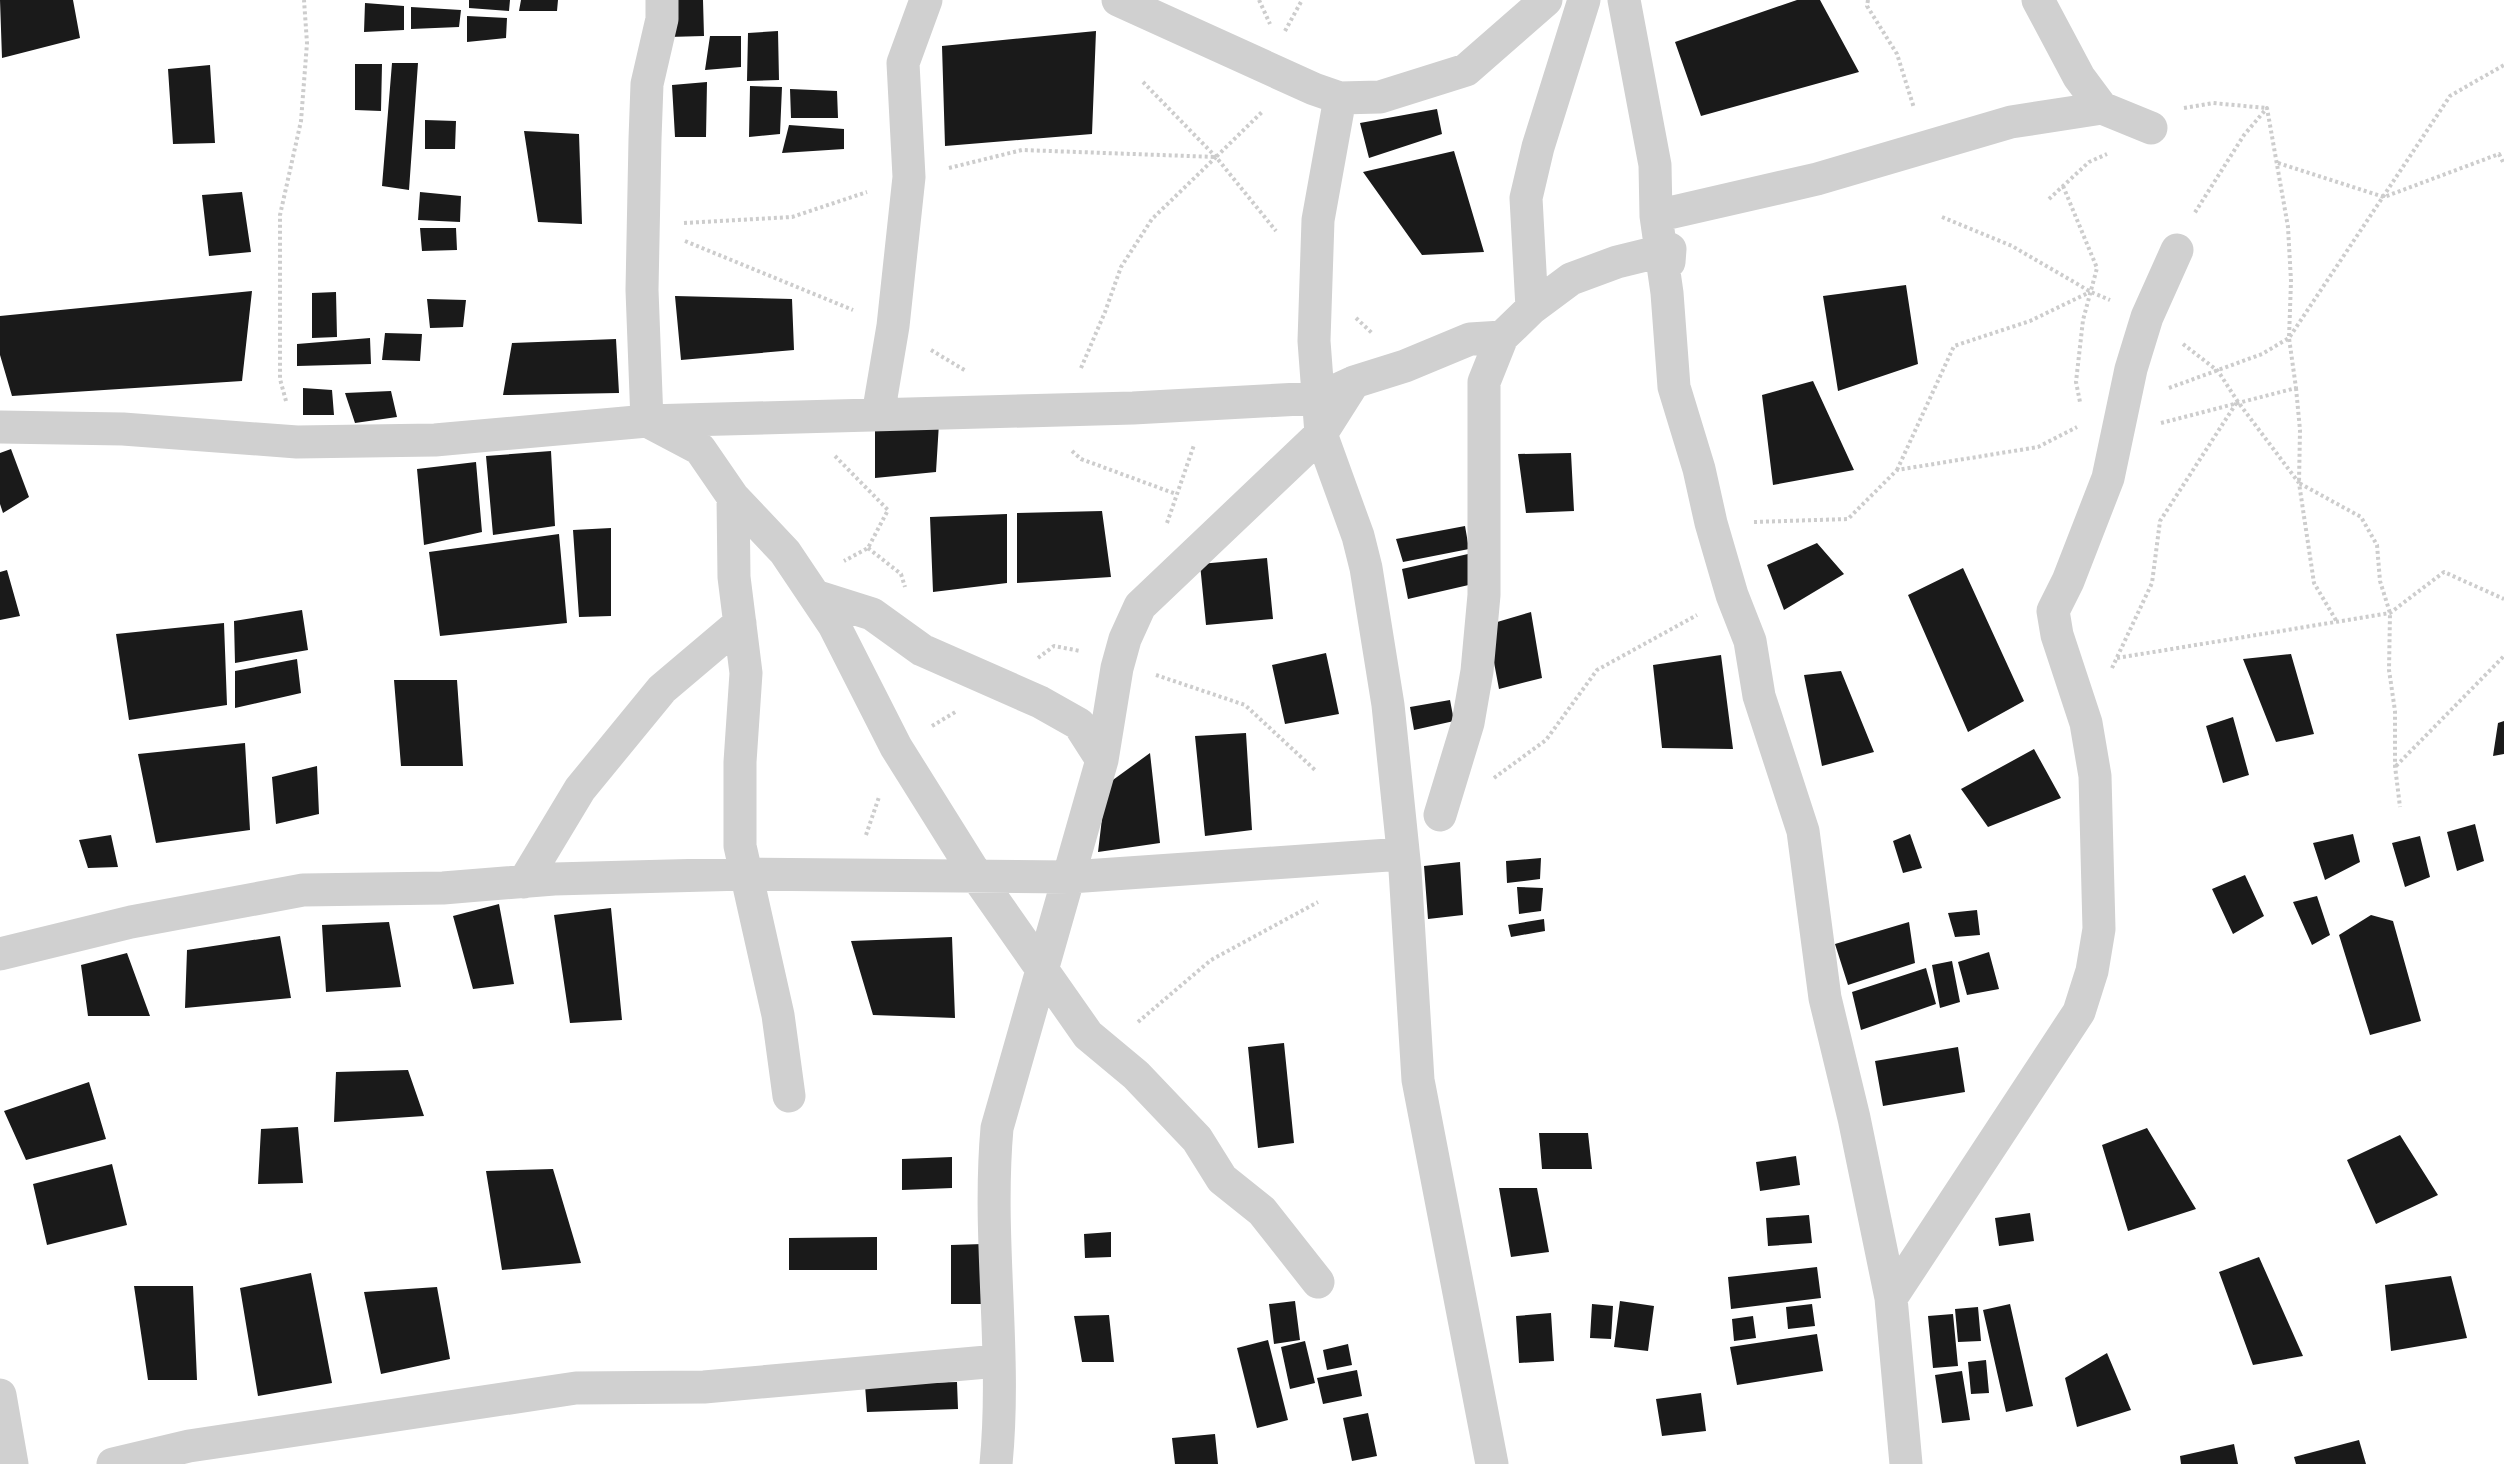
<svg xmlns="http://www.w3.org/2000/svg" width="2504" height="1464" font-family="'Source Sans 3',sans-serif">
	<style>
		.building { fill: #1a1a1a }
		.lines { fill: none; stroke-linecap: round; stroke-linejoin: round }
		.path { stroke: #cdcdcd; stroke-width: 4; stroke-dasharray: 3 3; stroke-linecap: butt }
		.minor { stroke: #d0d0d0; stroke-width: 33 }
		.tertiary { stroke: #d0d0d0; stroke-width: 33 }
	</style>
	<rect width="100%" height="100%" fill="#fff"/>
	<path class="building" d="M0 0H73L80 38 2 58Z
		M469 0H510L509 11 469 8Z
		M521 0H558L557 11H519Z
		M670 0H703L704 36 668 37Z
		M1797 0H1820L1859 72 1701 116 1675 42Z
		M365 3 404 6V30L364 32Z
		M411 7 461 10 459 27 411 29Z
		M467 16 507 18 506 38 467 42Z
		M778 31 779 80 747 81 748 33Z
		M1096 31 1092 134 945 146 942 46Z
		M710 36H741V67L705 70Z
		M392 63H418L409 190 382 186Z
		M355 64H382L381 111 355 110Z
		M210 65 215 143 173 144 168 69Z
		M707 82 706 137H675L672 85Z
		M750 86 782 87 780 134 749 137Z
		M790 89 837 91 838 118H791Z
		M1437 109 1442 134 1369 158 1360 123Z
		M425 120 456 121 455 149H425Z
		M789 125 844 129V149L782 153Z
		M524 131 579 134 582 224 538 222Z
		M1454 151 1484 252 1422 255 1363 172Z
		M242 192 251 252 209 256 202 195Z
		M420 192 461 196 460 222 418 220Z
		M420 228H456L457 250 422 251Z
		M1906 285 1918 364 1838 391 1823 296Z
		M252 291 242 381 12 396 0 355V316Z
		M336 292 337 337 312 338V293Z
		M675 296 792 299 794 350 681 360Z
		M427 299 466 300 463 327 430 328Z
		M385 333 422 334 420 361 382 360Z
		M370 338 371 364 297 366V344Z
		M616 339 619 393 503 395 512 343Z
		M1813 381 1854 470 1773 485 1762 395Z
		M303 388 332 390 334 415H303Z
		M391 391 397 417 355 423 345 393Z
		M939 423 936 472 875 478V428Z
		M11 449 29 497 3 513 0 504V453Z
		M551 451 555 526 493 535 486 456Z
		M1571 453 1574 511 1526 513 1518 454Z
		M476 462 482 532 424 545 417 469Z
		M1102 511 1111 577 1017 583V513Z
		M1007 514V583L933 592 930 517Z
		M1465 526 1469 549 1403 562 1396 539Z
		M611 528V616L579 617 573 530Z
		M559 534 567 623 440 636 429 552Z
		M1817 543 1844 574 1784 610 1767 565Z
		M1468 554 1473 584 1408 599 1402 569Z
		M1267 558 1273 619 1206 625 1200 564Z
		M1963 568 2024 701 1968 732 1908 595Z
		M7 570 20 616 0 620V572Z
		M302 610 308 650 235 663 234 621Z
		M1531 612 1542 678 1499 689 1487 625Z
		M224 623 227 705 129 720 116 634Z
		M1326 653 1339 714 1285 724 1272 665Z
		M2291 654 2314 734 2276 742 2243 659Z
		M1721 655 1733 749 1662 748 1653 665Z
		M297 659 301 693 235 708V671Z
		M1841 671 1874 752 1822 766 1804 675Z
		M394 680H457L463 766H401Z
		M1450 700 1454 721 1414 730 1410 707Z
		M2233 717 2249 775 2223 783 2206 726Z
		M2504 721V754L2493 756 2498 723Z
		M1246 733 1252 830 1205 836 1195 736Z
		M245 743 250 830 156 843 138 754Z
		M2034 749 2061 798 1988 827 1961 789Z
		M1150 753 1160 843 1098 852 1106 785Z
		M317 766 319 814 276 824 272 777Z
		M2475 824 2484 861 2457 871 2447 832Z
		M1910 834 1922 868 1903 873 1893 841Z
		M2353 834 2360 862 2325 880 2313 843Z
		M111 835 118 867 88 868 79 840Z
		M2420 836 2430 877 2405 887 2392 843Z
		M1541 858 1540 879 1507 883 1506 861Z
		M1460 862 1463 915 1428 919 1424 866Z
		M2245 875 2264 916 2233 934 2212 889Z
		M1517 887 1543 888 1541 911 1519 914Z
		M2317 896 2330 935 2312 945 2293 902Z
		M499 904 514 984 473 989 453 916Z
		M611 908 622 1020 570 1023 554 915Z
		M1977 910 1980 935 1955 937 1948 913Z
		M2371 915 2393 921 2421 1021 2370 1035 2339 935Z
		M1544 919 1545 931 1511 937 1508 925Z
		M389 922 401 987 326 992 322 925Z
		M1909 922 1915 963 1848 985 1835 944Z
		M280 936 291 998 185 1008 187 950Z
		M952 937 955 1018 873 1015 851 941Z
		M1989 952 1999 989 1967 995 1958 962Z
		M127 953 150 1016H88L81 965Z
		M1952 961 1960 1002 1940 1008 1932 965Z
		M1926 968 1936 1004 1861 1030 1852 992Z
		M1284 1043 1294 1143 1258 1148 1248 1047Z
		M1958 1047 1965 1092 1883 1106 1875 1061Z
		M408 1070 424 1116 334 1122 336 1072Z
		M89 1082 106 1139 26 1160 4 1111Z
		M298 1127 303 1183 258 1184 261 1129Z
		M2147 1128 2196 1209 2128 1231 2102 1145Z
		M1539 1133H1588L1592 1169H1542Z
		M2400 1135 2438 1195 2376 1224 2347 1160Z
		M1796 1156 1800 1185 1760 1191 1756 1162Z
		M952 1157V1188L902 1190V1159Z
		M112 1164 127 1225 47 1245 33 1184Z
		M553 1169 581 1263 502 1270 486 1171Z
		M1499 1188H1537L1549 1252 1511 1257Z
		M2030 1213 2034 1241 1999 1246 1995 1218Z
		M1809 1215 1812 1243 1768 1246 1766 1218Z
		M1111 1232V1257L1085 1258 1084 1234Z
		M877 1237V1270H789V1238Z
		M983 1244 984 1304H951V1245Z
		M2259 1257 2303 1356 2253 1365 2219 1272Z
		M1817 1267 1821 1298 1731 1309 1728 1277Z
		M311 1273 332 1383 258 1396 240 1288Z
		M2451 1276 2467 1338 2391 1351 2385 1285Z
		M134 1286H193L197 1380H148Z
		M437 1287 450 1359 381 1374 364 1292Z
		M1295 1301 1300 1340 1274 1344 1269 1304Z
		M1620 1301 1654 1306 1648 1351 1614 1347Z
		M1592 1304 1613 1306 1611 1339 1590 1338Z
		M1812 1304 1815 1326 1788 1329 1786 1307Z
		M2010 1304 2033 1406 2006 1412 1983 1310Z
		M1978 1307 1981 1341 1958 1342 1955 1309Z
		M1551 1313 1554 1361 1519 1363 1516 1316Z
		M1953 1314 1958 1366 1933 1368 1928 1316Z
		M1109 1315 1114 1362H1082L1074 1316Z
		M1753 1316 1756 1338 1734 1341 1732 1319Z
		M1817 1334 1823 1371 1737 1385 1730 1347Z
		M1268 1340 1288 1420 1257 1428 1237 1348Z
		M1305 1341 1315 1383 1290 1389 1281 1347Z
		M1348 1344 1352 1365 1327 1370 1323 1350Z
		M2107 1353 2131 1410 2077 1427 2065 1378Z
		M1986 1360 1989 1393 1971 1394 1968 1362Z
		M1357 1370 1362 1396 1323 1404 1317 1378Z
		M1962 1371 1970 1420 1942 1423 1935 1375Z
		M957 1382 958 1409 867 1412 865 1385Z
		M1701 1393 1706 1431 1662 1436 1656 1399Z
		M1368 1413 1377 1456 1352 1461 1343 1418Z
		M1215 1434 1218 1464H1175L1172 1438Z
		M2359 1440 2366 1464H2296L2294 1457Z
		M2234 1444 2238 1464H2181L2180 1456Z"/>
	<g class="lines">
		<path class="path" d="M1259 0 1270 24
			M1868 0 1867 6 1897 54 1914 108
			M1285 31 1302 0
			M1143 82 1216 157 1276 231
			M2184 108 2213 103 2266 108
			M2278 163 2384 197 2499 154 2504 164
			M949 168 1022 150 1216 157 1263 111
			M2063 186 2097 268 2083 320 2076 382 2080 402
			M2049 199 2089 162 2107 154
			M1942 217 2012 246 2091 292 2110 300
			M684 223 792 217 867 192
			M685 241 853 310
			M1356 318 1373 334
			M2183 344 2218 371 2238 402 2299 483 2314 583 2337 622
			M931 350 966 371
			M1081 368 1105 312 1121 267 1152 219 1216 157
			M2169 388 2262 354 2289 338 2450 96 2504 65
			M2296 388 2300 430 2299 483 2361 517 2377 545 2380 581 2390 613 2389 670 2395 711V766L2400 807
			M286 401 280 379V215L301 121 307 43 304 0
			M2161 423 2296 388 2289 338 2291 281 2288 227 2267 108 2244 135 2194 214
			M1072 451 1081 459 1176 494
			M835 456 888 510 868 548 844 561
			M1897 470 1954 346 2030 321 2090 292
			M1754 522 1848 519 1897 470 2038 447 2077 427
			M1167 523 1194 445
			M868 548 901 574 905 587
			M1038 658 1054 646 1080 651
			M2117 658 2390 613 2444 572 2504 599
			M2112 668 2152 583 2160 521 2237 402
			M1156 675 1245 705 1315 770
			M932 726 957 711
			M2396 766 2504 656
			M1494 778 1546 740 1597 670 1697 615
			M866 835 879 797
			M1138 1022 1211 960 1318 902"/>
		<path class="minor" d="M662 0V19L647 84 645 139 642 290 647 421 700 449 733 497 785 552 834 625 896 747 978 878 1088 1035 1136 1075 1197 1139 1222 1179 1262 1211 1318 1282
			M1118 0 1314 89 1340 98 1380 97 1466 70 1546 0
			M1624 0 1655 165 1656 216 1667 293 1674 387 1699 469 1711 523 1732 595 1750 641 1759 696 1803 831 1825 998 1854 1118 1891 1298 1906 1464
			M2038 0 2079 77 2102 108
			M1340 98 1318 220 1314 341 1321 434 1358 536 1366 568 1388 705 1405 870 1418 1080 1492 1464
			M1656 216 1817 179 2011 122 2102 108 2151 128
			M1532 308 1526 198 1538 147 1584 0
			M878 415 893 326 909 177 903 63 926 0
			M0 427 123 429 297 442 435 440 647 421 1133 408 1319 398 1354 382
			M733 497 734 577 746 673 740 762V846L778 1015 789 1096
			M815 596 872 614 922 650 1040 702 1079 724 1102 760
			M1440 815 1468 723 1477 671 1484 595V382L1502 337 1532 308 1571 279 1617 262 1670 249 1669 262
			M524 882 580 789 662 689 740 623
			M0 954 131 922 303 890 443 888 554 879 746 874 1070 877 1403 854
			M1891 1298 2079 1012 2092 971 2099 929 2095 776 2086 723 2057 635 2053 611 2068 581 2108 478 2131 369 2147 317 2177 250
			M113 1464 189 1446 576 1388 704 1387 998 1361
			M996 1464C1007 1352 987 1240 997 1128L1102 760 1117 668 1125 639 1140 606 1321 434 1354 382 1405 366 1470 339 1502 337"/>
		<path class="tertiary" d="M0 1395 12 1464"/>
	</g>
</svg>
